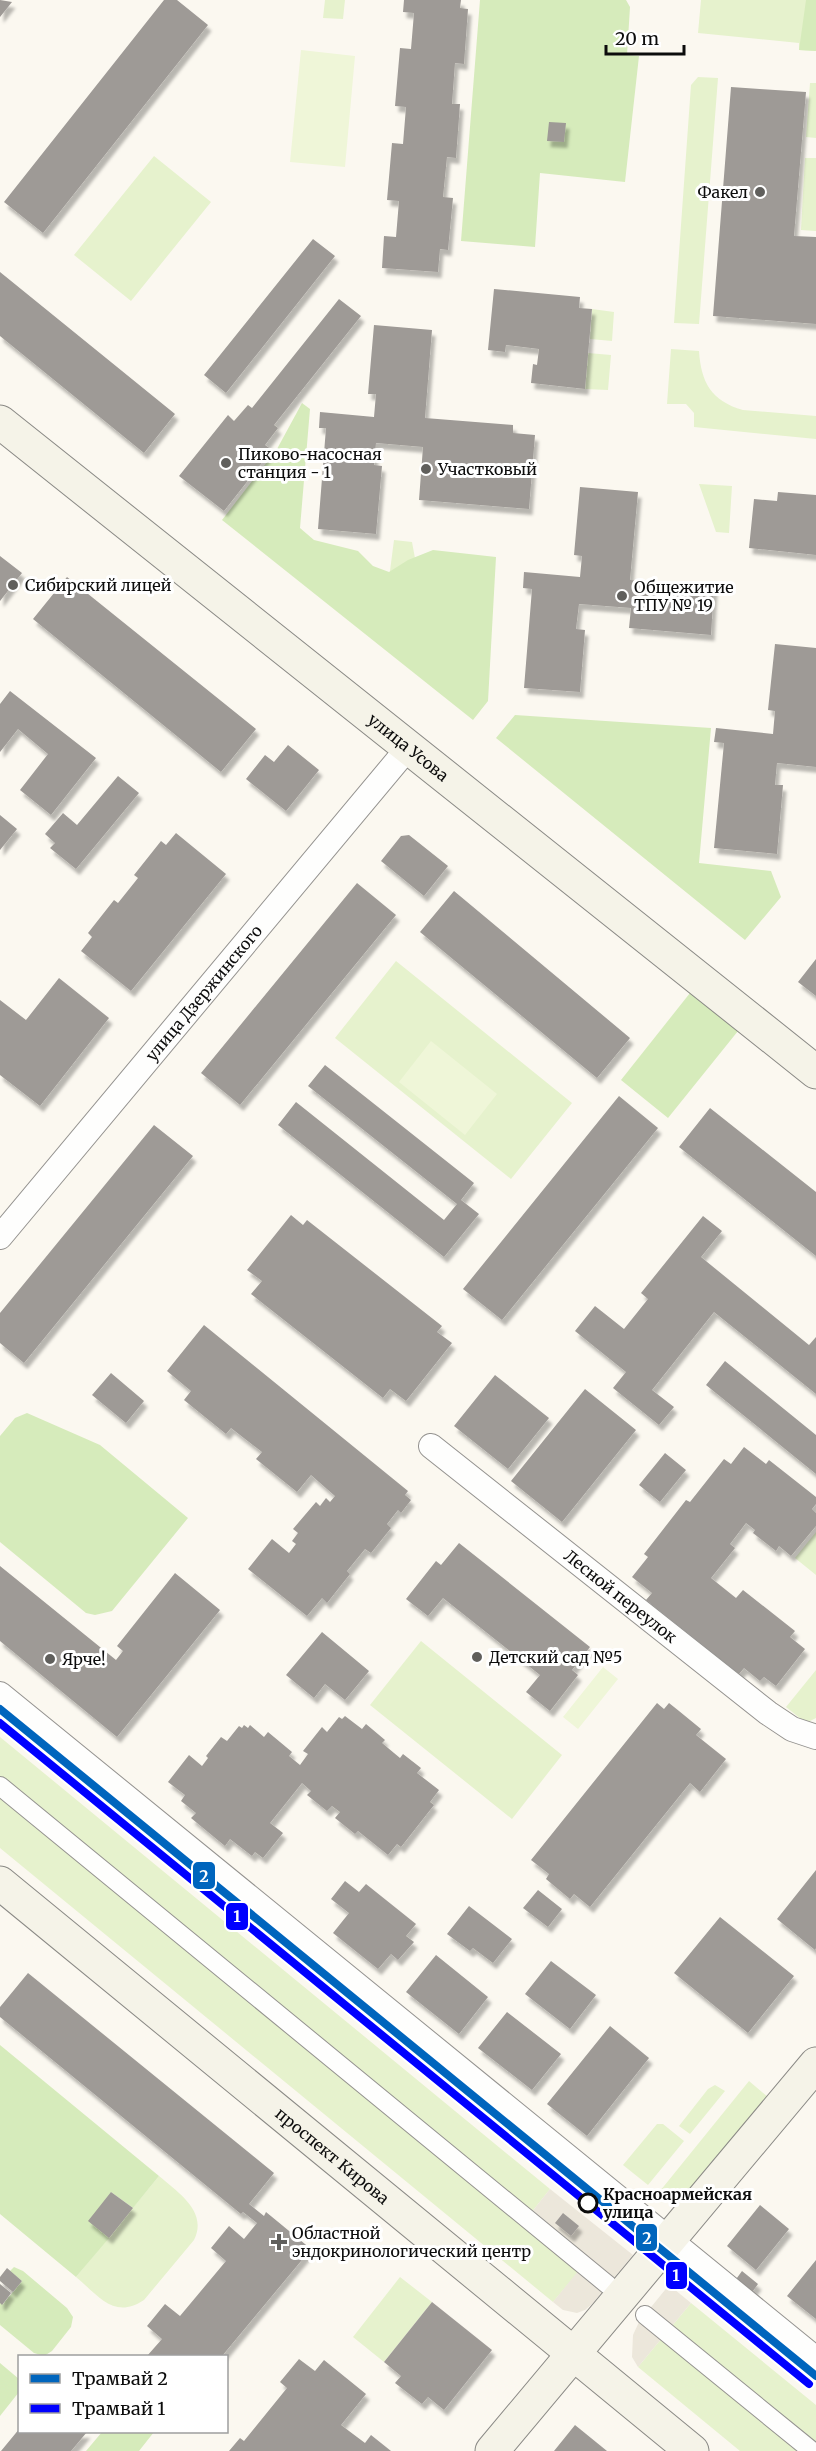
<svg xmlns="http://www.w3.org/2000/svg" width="816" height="2451" font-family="Merriweather,serif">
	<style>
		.green { fill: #e6f2cd }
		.forest { fill: #d6ebbb }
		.pitch { fill: #eff6d8 }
		.plaza { fill: #ece7db }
		.building { fill: #9e9a96; filter: url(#shadow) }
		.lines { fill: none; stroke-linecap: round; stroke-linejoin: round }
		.pedestrian-casing { stroke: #94928f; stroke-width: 20 }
		.minor-casing { stroke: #94928f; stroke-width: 26 }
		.secondary-casing { stroke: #8a8985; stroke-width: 35 }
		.pedestrian { stroke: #fefefd; stroke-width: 18 }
		.minor { stroke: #fefefd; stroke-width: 24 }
		.secondary { stroke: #f5f3e8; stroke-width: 33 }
		.tram-1-casing { stroke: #fff; stroke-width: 12 }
		.tram-2-casing { stroke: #fff; stroke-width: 12 }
		.tram-1 { stroke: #0065bd; stroke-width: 8 }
		.tram-2 { stroke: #00f; stroke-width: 8 }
		.poi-dot { fill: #605f5c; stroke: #fff; stroke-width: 2 }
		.stop-dot { fill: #fff; stroke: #0c0c0c; stroke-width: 3 }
		.labels { text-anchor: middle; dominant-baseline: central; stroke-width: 6; stroke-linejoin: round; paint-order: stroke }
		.poi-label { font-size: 16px; fill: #0c0c0c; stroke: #fff; text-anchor: start }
		.street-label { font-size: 16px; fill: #0c0c0c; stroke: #fff }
		.stop-label { font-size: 16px; font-weight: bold; fill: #0c0c0c; stroke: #fff; text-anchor: start }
		.line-badge { stroke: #fff; stroke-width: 2 }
		.badge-label { font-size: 16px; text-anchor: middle; font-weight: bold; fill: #fff }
	</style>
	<defs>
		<filter id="shadow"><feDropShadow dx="3.5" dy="6" stdDeviation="1.5" flood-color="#0004"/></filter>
	</defs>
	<rect width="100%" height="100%" fill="#fbf8f0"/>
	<path class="green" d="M325 0H345L343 19 323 18Z
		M701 0H816V51L799 50V43L698 33Z
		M698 77 718 78 699 324 674 323 691 85Z
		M810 83H816V138L806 137Z
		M154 156 211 202 131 301 74 255Z
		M805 158H816V231L801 230Z
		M592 309 614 312 612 341 590 339Z
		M671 349 699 351C701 382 711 401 743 410L816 416V439L694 427V413L686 404H667Z
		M588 353 611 355 608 390 585 389Z
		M699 484 732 486 729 533 716 532Z
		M394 540 412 542 429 634 387 594Z
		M396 961 572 1103 511 1179 335 1038Z
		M816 1532V1575L795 1558Z
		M421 1641 562 1755 512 1819 370 1705Z
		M816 1670V1718L806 1723 786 1707Z
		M0 1737 550 2189 527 2218 584 2265 553 2302 0 1848Z
		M749 2081 768 2097 678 2206 660 2191Z
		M715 2085 725 2091 690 2134 679 2126 708 2089Z
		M657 2124H663L684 2141 648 2185 623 2165Z
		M159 2176C179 2193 208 2212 194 2240L144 2300C114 2320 99 2296 76 2277Z
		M400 2277 432 2302 384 2362 353 2337Z
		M691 2303 816 2405V2451H740L638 2367Z"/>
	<path class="forest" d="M480 0H626L630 7 627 55 639 56 625 182 540 173 535 247 461 241Z
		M806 0H816V51L799 50Z
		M302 403 310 409 300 528 314 540 358 551 373 566 389 572 408 560 433 550 496 557 488 701 473 720 222 520 277 449Z
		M515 715 711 728 699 863 771 871 781 897 745 940 496 738Z
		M690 993 738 1031 668 1118 621 1080Z
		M27 1413 100 1445 188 1518 112 1611 95 1615 86 1613 0 1542V1436L15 1418Z
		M0 2045 159 2176 133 2208 111 2192 109 2238 76 2277 0 2214Z
		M14 2267 23 2271 67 2308 73 2317 71 2327 52 2351 44 2356 34 2353 0 2325V2303L3 2304 22 2281 10 2271Z
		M0 2363 19 2379V2392L0 2416Z
		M102 2432H154L139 2451H86Z"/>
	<path class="pitch" d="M301 50 355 56 345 167 290 162Z
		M431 1041 497 1094 465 1135 399 1082Z
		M603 1667 618 1679 578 1729 563 1717Z"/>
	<path class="plaza" d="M550 2189 633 2255 592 2304 585 2310 577 2313 563 2310 553 2302 583 2265 527 2218Z
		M669 2285 691 2303 638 2367 632 2357 633 2335 639 2322Z"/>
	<path class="building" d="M0 0 12 2 0 17Z
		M164 0H177L208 25 43 233 4 202Z
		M404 0H461L460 8 468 9 464 64 455 63 452 104H460L456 158 447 157 443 197 453 198 448 250 440 249 438 272 382 268 384 236 396 237 399 201 387 200 392 143 403 144 406 107 395 106 400 48 411 49 414 13 403 12Z
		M731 87 806 92 794 236 816 237V324L713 316Z
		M549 122 566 123 564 142 547 141Z
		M313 239 335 256 226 393 204 375Z
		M0 272 175 414 144 453 0 336Z
		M494 289 580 297 579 308 592 309 585 389 531 383 533 364 537 365 539 349 506 345 505 352 488 350Z
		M339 299 361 316 274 425 278 428 265 445 272 450 224 511 179 476 228 415 234 421 248 405 252 408Z
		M374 325 432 330 425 418 513 425V433L535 435 529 509 419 500 423 447 376 443 374 465 382 466 376 534 318 529 326 428H319L320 412 374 417 376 394H368Z
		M580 487 638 492 630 580 714 587 711 635 629 628 631 608 579 604 576 629 585 630 580 692 524 688 532 589 523 588 524 572 580 577 582 556 574 555Z
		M778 492 816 495V555L749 548 754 499 777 501Z
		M0 556 22 573 0 601Z
		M67 577 256 729 221 772 33 619Z
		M775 644 816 648V767L777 763 775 785H783L777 854 714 848 724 743 714 742 716 728 773 734 775 711 768 710Z
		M10 691 96 758 51 815 20 790 48 754 18 729 0 752V704Z
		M288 745 319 770 286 811 246 779 265 755 274 762Z
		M118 776 139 793 76 869 50 848 55 843 45 834 63 813 77 825Z
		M0 815 17 829 0 850Z
		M176 833 226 874 131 991 81 951 92 937 88 933 114 900 118 903 138 878 134 875 161 841 166 845Z
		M409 835 448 866 424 896 381 861 401 836Z
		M357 883 396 915 240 1105 201 1073Z
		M454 891 630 1038 597 1078 420 932Z
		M816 959V996L798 982Z
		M59 978 109 1018 40 1106 0 1075V1000L26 1020Z
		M325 1065 474 1183 461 1200 479 1214 444 1257 278 1125 296 1102 444 1220 457 1204 308 1086Z
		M619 1096 658 1128 502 1320 463 1289Z
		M710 1108 816 1192V1256L679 1147Z
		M154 1125 193 1156 24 1363 0 1343V1313Z
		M291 1215 303 1225 307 1220 442 1326 437 1332 452 1343 406 1401 390 1389 383 1398 251 1294 262 1281 247 1270Z
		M703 1216 722 1231 701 1257 809 1345 816 1337V1394L714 1312 652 1390 674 1407 659 1425 613 1388 626 1372 575 1331 595 1306 624 1329 648 1299 641 1293Z
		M204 1325 408 1491 405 1495 411 1500 401 1513 398 1510 387 1524 391 1528 371 1553 365 1549 347 1571 350 1574 327 1603 322 1598 307 1616 248 1569 272 1539 289 1553 296 1544 292 1541 298 1533 293 1529 316 1502 320 1506 326 1498 330 1502 335 1496 311 1475 297 1492 256 1459 262 1452 231 1428 226 1434 184 1400 191 1391 167 1371Z
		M725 1361 816 1435V1474L706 1385Z
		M111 1373 144 1401 126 1423 92 1395Z
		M495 1375 549 1418 508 1469 454 1426Z
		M585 1389 636 1430 562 1522 511 1481Z
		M744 1447 766 1464 769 1460 816 1497V1504L812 1509 816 1513V1526L791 1556 779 1546 776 1551 753 1533 755 1530 746 1523 730 1544 735 1548 711 1578 736 1598 743 1590 795 1631 790 1637 805 1649 776 1686 764 1677 760 1681 744 1668 739 1674 646 1600 652 1593 632 1577 648 1557 644 1554 686 1500 690 1502 724 1459 731 1464Z
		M665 1453 686 1470 660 1502 639 1485Z
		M459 1543 590 1647 572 1670 578 1675 550 1711 526 1692 540 1675 443 1598 428 1616 406 1599 436 1561 441 1565Z
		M0 1566 116 1660 123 1651 117 1646 175 1573 220 1610 117 1737 0 1641Z
		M322 1632 369 1671 345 1700 325 1684 314 1698 286 1675Z
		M657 1703 664 1709 669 1703 679 1711 701 1729 696 1735 726 1759 700 1792 690 1783 590 1907 574 1894 570 1899 546 1879 549 1874 531 1860Z
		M345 1716 362 1729 366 1724 385 1740 382 1743 400 1758 403 1754 421 1768 417 1773 439 1790 430 1802 434 1805 401 1847 397 1844 388 1855 358 1831 355 1834 335 1818 340 1812 332 1806 327 1811 307 1795 311 1791 302 1783 270 1823 283 1833 263 1858 255 1852 252 1856 230 1839 225 1846 191 1818 196 1813 181 1801 185 1795 168 1782 189 1755 202 1766 208 1758 206 1756 221 1737 227 1741 239 1726 242 1728 244 1725 248 1728 250 1725 264 1737 268 1732 292 1752 289 1756 300 1765 308 1754 303 1751 322 1727 327 1732 339 1717 342 1719Z
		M816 1870V1948L815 1950 777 1919Z
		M345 1881 359 1892 366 1884 416 1924 406 1936 414 1942 398 1960 391 1954 378 1969 333 1933 349 1913 331 1899Z
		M538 1890 562 1909 548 1927 523 1908Z
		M469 1906 512 1939 493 1963 473 1948 470 1951 447 1934Z
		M720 1917 794 1976 748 2033 674 1973Z
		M436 1955 488 1997 459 2034 406 1992Z
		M551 1961 596 1995 570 2029 525 1994Z
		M28 1973 274 2173 249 2204 264 2216 266 2212 311 2249 222 2356H147L162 2339 147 2326 165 2304 180 2316 226 2261 211 2248 229 2226 244 2239 257 2223 243 2212 241 2214 0 2017V2007Z
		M507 2012 561 2054 532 2090 478 2048Z
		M610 2026 649 2058 587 2136 547 2104Z
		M111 2192 133 2208 109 2238 88 2221Z
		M760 2205 789 2229 756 2270 727 2246Z
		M563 2213 579 2226 571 2236 555 2223Z
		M816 2260V2319L787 2296Z
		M7 2268 22 2281 13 2292 0 2281V2277Z
		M742 2271 758 2284 750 2295 734 2282Z
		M0 2284 11 2293 2 2305 0 2303Z
		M432 2302 492 2350 444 2410 428 2397 422 2404 395 2383 401 2376 384 2362Z
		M299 2359 315 2371 324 2360 366 2394 341 2425 365 2443 371 2435 391 2451H229L240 2438 244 2441 287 2388 280 2382Z
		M575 2425 607 2451H554Z
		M20 2428V2432H87L71 2451H1Z"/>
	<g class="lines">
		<g class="pedestrian-casing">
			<path id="pedestrian" d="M0 1786 608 2285
				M645 2315 812 2451"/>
		</g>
		<g class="minor-casing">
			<g id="minor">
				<path id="s1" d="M0 1237 408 748"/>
				<path id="s2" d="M431 1446 768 1713 792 1729 816 1737"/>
				<path d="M0 1694 816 2359"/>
			</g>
		</g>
		<g class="secondary-casing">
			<g id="secondary">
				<path id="s3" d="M0 422 816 1072"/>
				<path id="s4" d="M0 1883 692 2451"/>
				<path d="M492 2451 816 2064"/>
			</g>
		</g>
		<use href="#pedestrian" class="pedestrian"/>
		<use href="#minor" class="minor"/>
		<use href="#secondary" class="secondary"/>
		<g class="tram-1-casing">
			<path id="tram-1" d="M0 1709 816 2376"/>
		</g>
		<g class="tram-2-casing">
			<path id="tram-2" d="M0 1723 809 2384"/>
		</g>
		<use href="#tram-1" class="tram-1"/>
		<use href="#tram-2" class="tram-2"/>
	</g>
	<g class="poi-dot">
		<circle cx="760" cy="192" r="6"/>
		<circle cx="226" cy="463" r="6"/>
		<circle cx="426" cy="469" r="6"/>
		<circle cx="13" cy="585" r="6"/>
		<circle cx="622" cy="596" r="6"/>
		<circle cx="477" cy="1657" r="6"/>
		<circle cx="50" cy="1659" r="6"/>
		<path d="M276 2233h6v6h6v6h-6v6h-6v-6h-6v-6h6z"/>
	</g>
	<circle class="stop-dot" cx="588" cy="2203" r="9"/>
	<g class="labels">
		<g class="poi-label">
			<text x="748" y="192" text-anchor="end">Факел</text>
			<text x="238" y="454">Пиково-насосная<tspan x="238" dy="18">станция - 1</tspan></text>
			<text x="438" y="469">Участковый</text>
			<text x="25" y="585">Сибирский лицей</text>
			<text x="634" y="587">Общежитие<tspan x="634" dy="18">ТПУ № 19</tspan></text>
			<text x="489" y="1657">Детский сад №5</text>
			<text x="62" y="1659">Ярче!</text>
			<text x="292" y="2233">Областной<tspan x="292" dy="18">эндокринологический центр</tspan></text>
		</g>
		<g class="street-label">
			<text stroke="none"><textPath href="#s3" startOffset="522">улица Усова</textPath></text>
			<text stroke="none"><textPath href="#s1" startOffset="318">улица Дзержинского</textPath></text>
			<text stroke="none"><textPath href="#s2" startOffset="242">Лесной переулок</textPath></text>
			<text stroke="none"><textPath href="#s4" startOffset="430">проспект Кирова</textPath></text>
		</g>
		<g class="stop-label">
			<text x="603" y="2194">Красноармейская<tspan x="603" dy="18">улица</tspan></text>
		</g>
	</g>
	<g class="line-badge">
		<rect x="192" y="1861" width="24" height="29" rx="6" fill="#0065bd"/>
		<rect x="225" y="1902" width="24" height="29" rx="6" fill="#00f"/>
		<rect x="635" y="2223" width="23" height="29" rx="6" fill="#0065bd"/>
		<rect x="665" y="2261" width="23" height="29" rx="6" fill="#00f"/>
	</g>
	<g class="badge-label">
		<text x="204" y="1882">2</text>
		<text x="237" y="1922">1</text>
		<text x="647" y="2244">2</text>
		<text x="676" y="2281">1</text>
	</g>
	<rect x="18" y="2355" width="210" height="78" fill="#ffffff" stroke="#9e9e9e" stroke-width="1.5"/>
	<rect x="30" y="2374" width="30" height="9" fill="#0065bd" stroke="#9e9e9e" stroke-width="1.5"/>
	<text x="72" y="2385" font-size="18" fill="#0c0c0c">Трамвай 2</text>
	<rect x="30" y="2404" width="30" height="9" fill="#0000ff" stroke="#9e9e9e" stroke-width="1.5"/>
	<text x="72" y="2415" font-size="18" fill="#0c0c0c">Трамвай 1</text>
	<path d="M606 45v9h78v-9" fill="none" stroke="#0c0c0c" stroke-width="3"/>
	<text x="615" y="45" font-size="18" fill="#0c0c0c" stroke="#ffffff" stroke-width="4.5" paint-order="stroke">20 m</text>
</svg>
